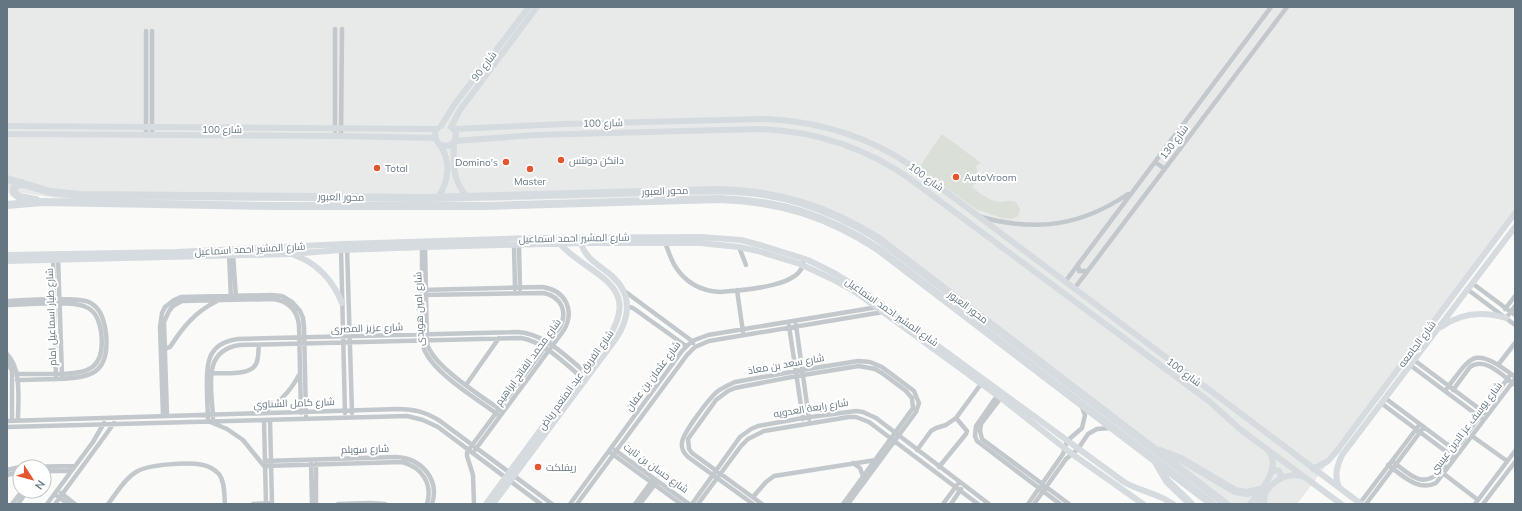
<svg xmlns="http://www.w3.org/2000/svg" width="1522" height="511" font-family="Mulish,Cairo,sans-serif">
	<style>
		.built { fill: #e8e9e9 }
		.green { fill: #dadfd7 }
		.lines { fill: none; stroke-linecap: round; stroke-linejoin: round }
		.street { stroke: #c3c8cc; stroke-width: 4.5 }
		.secondary { stroke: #d6dbdf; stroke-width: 6 }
		.highway { stroke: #d6dbdf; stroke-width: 8 }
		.poi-dot { fill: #e4572e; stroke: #fff; stroke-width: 1.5 }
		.labels { text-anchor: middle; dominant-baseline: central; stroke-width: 4; stroke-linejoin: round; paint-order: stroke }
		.street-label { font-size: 10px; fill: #657683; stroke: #fff }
		.poi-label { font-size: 10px; fill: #657683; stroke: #fff; text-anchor: start }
	</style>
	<rect width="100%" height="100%" fill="#fafaf8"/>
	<path class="built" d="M7 7H1515V215L1297 504H1218L867 236 829 216 791 203 760 197 729 195 447 202 71 200 23 193H7Z"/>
	<path class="green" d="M942 134 981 163 976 166 980 178 978 179 979 181 973 185 972 187C980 194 990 201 1000 202 1006 202 1010 200 1016 202L1020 209 1018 216 1012 219 1002 218 976 209 923 171 921 167 922 163Z"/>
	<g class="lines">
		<path class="street" d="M146 31V135
			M152 31V135
			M335 131V29
			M341 136 342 29
			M1155 162 1165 169
			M981 217C1036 232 1081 226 1128 194
			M664 240C668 249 670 258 675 266 685 282 701 291 720 292 739 290 801 288 803 263
			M425 245 427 343C432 366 483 397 502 411
			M514 245 515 289
			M519 245 520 289
			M422 246V341C424 368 476 398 497 414
			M347 247 352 413
			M739 247 746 265
			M341 248 345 413
			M229 254 231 298
			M233 254 236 298
			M58 257 62 375
			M53 258 56 376
			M1078 264 1079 271H1086
			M1065 282 1271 7
			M1472 283 1515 315
			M1074 289 1287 7
			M1467 289 1515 325
			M422 290 543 287C566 291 575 310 564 330L475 450
			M623 290 692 341 693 343
			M737 290 743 332
			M422 295 544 293C561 297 568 311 560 327L467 452V456L473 475 474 504
			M7 301C24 300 75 296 89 302 101 308 104 320 106 333 110 373 92 378 57 379 43 379 30 380 17 380
			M7 305C25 305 71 300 86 307 96 311 99 321 101 331 106 369 89 374 56 374 43 374 30 374 17 374
			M626 306 633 308 686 346
			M1505 309 1515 296
			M1506 318 1515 306
			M796 325 809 419
			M789 326 803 419
			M163 349 170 347C183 327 195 312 217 301
			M7 354C22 369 18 400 18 420
			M1414 360 1485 413
			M7 361 12 371V420
			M1410 365 1481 418
			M1498 365 1515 343
			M211 373C224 373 250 376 256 364 259 358 258 351 259 345
			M466 385 499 338
			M1453 390 1470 367C1485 356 1503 376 1515 385
			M1445 391C1473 354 1473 346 1514 376
			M999 393 976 426 975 436 977 441 1060 504
			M1003 395 981 424 980 431 982 439 1069 504
			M1385 398 1456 451
			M1381 403 1452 456
			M261 413C279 404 290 392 299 375
			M163 416 160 327 162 313 165 307 174 300 181 297 271 295 282 296 292 302 300 311 303 318 304 327 306 415
			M167 416 164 322 169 311 173 306 182 301 273 299C288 301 297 310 299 325L301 413
			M213 418C212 389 201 350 240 345L521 338C544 342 562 361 580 376
			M264 420 266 504
			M270 420 272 504
			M7 421 398 409C414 409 426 412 440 421L552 504
			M7 427 407 416 423 420 438 427 541 504
			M1472 436 1507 461
			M615 450 689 504
			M917 450 931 431 936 428 946 425 956 418 981 384
			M611 453 681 504
			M265 461 396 457C421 458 440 479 432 504
			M1392 461C1407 472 1422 490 1439 472L1511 374
			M311 463 312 504
			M853 463 860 468 863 476
			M316 464V504
			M1388 465C1402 475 1418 492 1436 483L1515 379
			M21 467 75 466
			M939 467 966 434 967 431 956 418
			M7 470 20 467
			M44 471H71
			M1444 474 1478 500
			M7 475 20 472
			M61 493 75 504
			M57 496 68 504
			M753 497 766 482 774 476 876 460
			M1360 503 1420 424
			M12 504 22 491
			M18 504 27 491
			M47 504 93 442 104 423
			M55 504 107 433 114 423
			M108 504C117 493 124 479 136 472 149 464 188 462 203 465 209 466 215 470 219 474 225 482 224 494 225 504
			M253 504 268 503
			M338 504 370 503 385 504
			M427 504C433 484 422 467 402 462L264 466 243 440 227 429 208 421C208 411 207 401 207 390 206 364 207 343 238 339L518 332C545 334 564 355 584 371
			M570 504 682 351 692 341 708 335 878 307
			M577 504 687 355 695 347 709 341 883 312
			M635 504 652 481
			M640 504 656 483
			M692 504 740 437 751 429 758 426 803 418 856 411 863 412 876 418 989 504
			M698 504 741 446 748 439 764 431 849 417H856L869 422 978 504
			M753 504 688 457C684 453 681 449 682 443 682 434 710 397 718 391 723 387 729 385 735 382L802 370 858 361 870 362 882 367 914 391 919 403 916 412 848 504
			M762 504 692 453 689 449 688 439 716 400 728 391 735 388 797 376 859 366 875 369 882 373 906 391 912 398 913 408 843 504
			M943 504 957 485
			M951 504 961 489
			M1028 504 1063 454 1067 441 1082 428 1085 415 1081 405
			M1034 504 1066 459 1078 449 1088 434 1097 429 1110 428
			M1366 504 1424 427
			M1475 504 1515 451
			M1483 504 1515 462"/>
		<path class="secondary" d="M7 126 437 129
			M441 126 454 105 529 7
			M451 127 460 110 537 7
			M454 129 565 124 768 119C820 122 870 137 913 167L1361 504
			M7 134 341 136 435 138
			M435 134C435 142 439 143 442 148 451 165 448 182 438 198
			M455 141 535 135 759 129C815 131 867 148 913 181L1210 402 1241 430 1341 504
			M454 143C453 165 452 179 467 197
			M441 145 448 146 455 141 456 133 452 127
			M7 255 176 252 344 244 530 238 701 237 741 240 760 245 808 260 836 274 860 289 1124 482C1139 491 1158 493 1173 504
			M294 255C317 263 333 281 342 303
			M7 261 290 254 341 250 426 247 581 243H700L739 247 758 251 800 264 834 280 857 293 1001 398 1072 454 1143 504
			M1441 327C1461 313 1483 311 1506 318
			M1313 469 1328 461 1336 452 1515 213
			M1271 472 1275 470 1279 471 1281 475 1280 478
			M1339 487C1334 476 1337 466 1342 455L1515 227
			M486 504 608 338C644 284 588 275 560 244
			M493 504 615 340C630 318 633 295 612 276 600 265 586 260 581 243
			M1250 504C1261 490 1281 470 1269 451
			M1256 504C1268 488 1280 471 1302 476"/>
		<path class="highway" d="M7 179 50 192 80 195 424 198 717 190C778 191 828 207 879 239L1226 504
			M22 183 14 187V193L19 197 36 200
			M7 205 43 202 273 206H487L720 199C780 201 828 216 878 249L1212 504
			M1160 451 1181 459 1235 491 1247 493 1260 490
			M1156 462 1167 481 1191 504
			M1263 504 1264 494"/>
	</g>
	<g class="poi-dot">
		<circle cx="561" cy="160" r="4"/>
		<circle cx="506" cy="162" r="4"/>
		<circle cx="377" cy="168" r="4"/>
		<circle cx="530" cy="169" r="4"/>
		<circle cx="956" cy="177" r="4"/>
		<circle cx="538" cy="467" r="4"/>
	</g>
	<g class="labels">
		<g class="street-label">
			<text transform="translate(484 66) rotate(-53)">شارع 90</text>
			<text transform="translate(603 123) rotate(-1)">شارع 100</text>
			<text x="222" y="129">شارع 100</text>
			<text transform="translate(1174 142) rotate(-53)">شارع 130</text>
			<text transform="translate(926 177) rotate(36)">شارع 100</text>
			<text transform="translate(665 191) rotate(-2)">محور العبور</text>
			<text transform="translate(341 197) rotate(1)">محور العبور</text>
			<text transform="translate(574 238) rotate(-1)">شارع المشير احمد اسماعيل</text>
			<text transform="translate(250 249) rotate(-3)">شارع المشير احمد اسماعيل</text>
			<text transform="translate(968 307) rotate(37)">محور العبور</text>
			<text transform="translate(419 309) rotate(-92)">شارع امين هويدى</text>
			<text transform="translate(892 312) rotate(35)">شارع المشير احمد اسماعيل</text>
			<text transform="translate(51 317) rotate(-92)">شارع طيار اسماعيل امام</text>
			<text transform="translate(367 328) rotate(-2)">شارع عزيز المصرى</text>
			<text transform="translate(1417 344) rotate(-53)">شارع الجامعه</text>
			<text transform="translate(528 362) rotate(-54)">شارع محمد الفاتح ابراهيم</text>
			<text transform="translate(786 364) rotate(-10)">شارع سعد بن معاذ</text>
			<text transform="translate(1184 372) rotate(37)">شارع 100</text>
			<text transform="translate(653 376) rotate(-53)">شارع عثمان بن عفان</text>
			<text transform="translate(576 380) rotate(-54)">شارع الفريق عبد المنعم رياض</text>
			<text transform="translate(294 403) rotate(-2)">شارع كامل الشناوي</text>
			<text transform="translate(811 408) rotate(-9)">شارع رابعة العدويه</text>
			<text transform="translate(1466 428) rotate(-53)">شارع يوسف عز الدين عيسي</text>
			<text transform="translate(365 449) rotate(-2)">شارع سويلم</text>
			<text transform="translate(656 468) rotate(36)">شارع حسان بن ثابت</text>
		</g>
		<g class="poi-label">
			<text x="569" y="160">دانكن دونتس</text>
			<text x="498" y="162" text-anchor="end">Domino's</text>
			<text x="385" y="168">Total</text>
			<text x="964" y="177">AutoVroom</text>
			<text x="530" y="181" text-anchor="middle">Master</text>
			<text x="546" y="467">ريفلكت</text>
		</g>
	</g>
	<rect width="1522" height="511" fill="none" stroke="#657683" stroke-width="16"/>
	<g transform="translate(32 479) rotate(126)"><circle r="19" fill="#ffffff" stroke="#c1c8cd"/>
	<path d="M0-3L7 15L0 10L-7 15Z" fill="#e4572e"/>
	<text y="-6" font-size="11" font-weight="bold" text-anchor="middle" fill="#657683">N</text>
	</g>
</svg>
